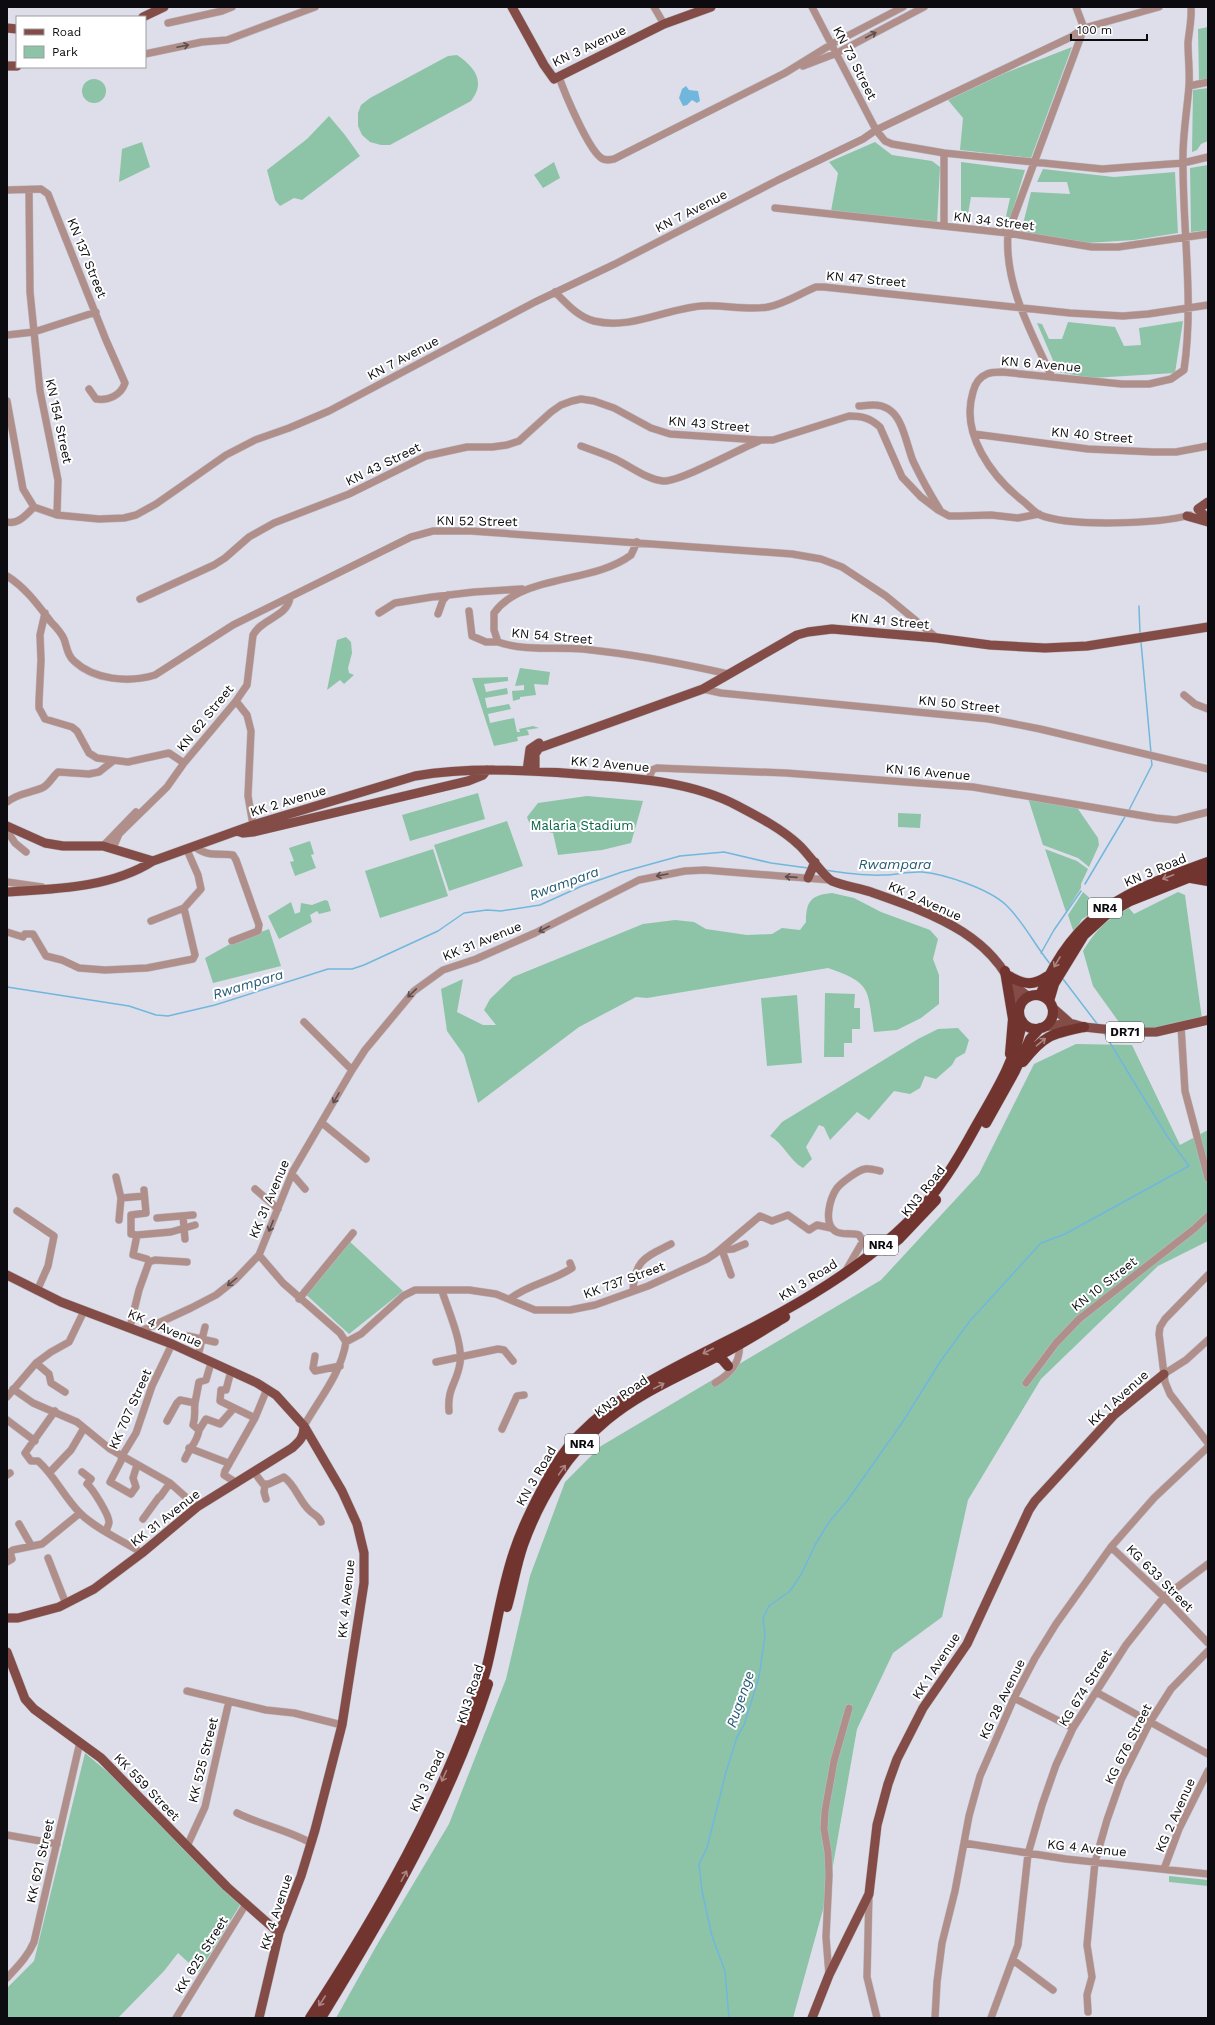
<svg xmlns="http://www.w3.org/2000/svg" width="1215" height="2025" font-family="'Work Sans',sans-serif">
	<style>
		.green { fill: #8dc4a8 }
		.water { fill: #71b7dd }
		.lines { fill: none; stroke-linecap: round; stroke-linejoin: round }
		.stream { stroke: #71b7dd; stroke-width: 1.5 }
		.minor-casing { stroke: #bcbcc6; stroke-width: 8 }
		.major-casing { stroke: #bcbcc6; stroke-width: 10 }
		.highway-casing { stroke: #bcbcc6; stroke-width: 11 }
		.minor { stroke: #b08f8b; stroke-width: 7 }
		.major { stroke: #834c46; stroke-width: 9 }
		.highway { stroke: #72342e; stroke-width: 10 }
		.oneway { stroke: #5e4e4e }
		.oneway2 { stroke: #aa8582 }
		.labels { text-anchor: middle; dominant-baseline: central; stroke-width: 4; stroke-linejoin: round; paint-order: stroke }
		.shield { fill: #fff; stroke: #555558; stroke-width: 1 }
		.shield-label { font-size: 12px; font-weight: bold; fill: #0c0c10 }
		.street-label { font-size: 13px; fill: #0c0c10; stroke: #fff }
		.park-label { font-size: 13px; fill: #096646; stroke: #fff }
		.water-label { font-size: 14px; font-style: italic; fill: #245a75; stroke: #fff }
	</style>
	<rect width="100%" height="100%" fill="#dddee9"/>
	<path class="green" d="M1208 27V79L1199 80 1198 29Z
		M1072 47 1031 158 960 150 963 118 948 100 1005 73Z
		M457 55C475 67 486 82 471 101L390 145H381L370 142 362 135 358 126V113L361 105 370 98 448 56Z
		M82 91a12 12 0 1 1 24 0a12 12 0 1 1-24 0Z
		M1208 88V141L1201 144 1197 150 1192 152 1193 90Z
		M329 116 345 135 360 156 302 200 294 198 280 206 275 200 267 170 307 139Z
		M142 142 150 167 119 182 122 149Z
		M875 142 892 155 932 161 940 167 937 224 831 211 838 173 829 162Z
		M554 162 560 178 543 188 534 175Z
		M961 162 1025 170 1011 216 1005 221 1010 198 971 197 968 214 961 215Z
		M1208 165V230L1191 232 1190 168Z
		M1043 169 1114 177 1175 172 1178 233 1134 240 1087 243 1021 232 1031 192 1070 194 1067 182H1037Z
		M1183 321 1175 373 1092 378 1058 372 1037 323 1042 324 1049 339H1062L1068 322 1115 327 1124 346 1141 345 1139 328Z
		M346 637 351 642 352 653 348 668 349 673 354 675 344 684 340 680 327 690 337 640Z
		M520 668 550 672 548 685 534 684 536 695 520 697V699L513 701 512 691 524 690V685L515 686Z
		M508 677V681L484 684 486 692 507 688 508 694 485 698 487 708 509 704 511 709 488 714 490 723 514 718 517 732H520L519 729 533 726 539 728 526 730 528 731 529 735 517 737 518 741 494 746 472 678Z
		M478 793 485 819 410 841 402 815Z
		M587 796 643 801 631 843 602 850 558 855 553 833C542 830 530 829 527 817L538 803Z
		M1028 798 1076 806 1098 838 1099 845 1089 867 1078 858 1043 845Z
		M898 813 921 814 920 828 898 827Z
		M507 821 523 866 449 891 434 845Z
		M310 841 314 854 311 855 316 868 295 876 290 862 294 861 289 848Z
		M433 849 448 896 380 918 365 871Z
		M1045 849 1077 861 1088 869 1081 884V888L1066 912Z
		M1083 892 1101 908 1082 919 1074 933 1068 915Z
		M1178 892 1185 895 1202 1019C1175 1025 1148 1032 1121 1025L1093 986 1083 951C1098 928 1104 921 1129 908L1134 914Z
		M832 893 854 898 881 912 930 930 938 939 933 959 939 975V1004L921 1018 897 1030 874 1032C867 990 873 983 828 968L647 998 636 997 579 1027 478 1103 464 1055 447 1031 441 989 463 979 457 1012 483 1025H496L484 1010 490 999 513 977 643 924 675 920 694 922 706 929 747 935 772 934 782 928 800 930 806 922C806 901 811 895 832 893Z
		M325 900 328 901 331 911 319 914 317 911 310 915 312 922 279 939 268 916 291 902 295 914 300 912 301 903 312 905Z
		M269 929 281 966 213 983 205 958 230 944Z
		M825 993 855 994 854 1008H860V1029H852V1043H844V1057H824Z
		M797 995 802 1063 767 1066 761 998Z
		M958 1028 969 1040 965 1053 956 1058 952 1065 936 1079 925 1076 920 1088 910 1094 894 1091 869 1120 857 1112 830 1140 824 1127 819 1125 806 1147 812 1159 803 1168C789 1160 784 1144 770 1136L782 1122 918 1039 938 1029Z
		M1076 1044 1132 1045 1180 1145 1208 1130V1241L1158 1266 1041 1379 968 1500 942 1617 893 1653 857 1729 829 1888 793 2018H336L378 1943 449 1824 506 1679 530 1576 565 1482 601 1446 881 1280 979 1174 1034 1064Z
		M347 1239 403 1291 349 1334 301 1290Z
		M85 1753 121 1783 240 1905 199 1972 178 1953 164 1971 118 2018H7V1988L34 1961Z
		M1169 1876 1208 1880V1886L1169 1882Z"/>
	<path class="water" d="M686 86 689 90 698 91 700 101 697 103 692 100 687 105 683 106 679 98 682 89Z"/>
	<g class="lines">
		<path class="stream" d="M1139 606 1140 634
			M1141 642 1151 753
			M1129 810 1152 765 1151 757
			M825 870C844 873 863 876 883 875 896 875 909 871 922 872 945 874 989 889 1006 905 1024 922 1035 946 1051 965
			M1085 884 1126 815
			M1041 953 1054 930 1081 891
			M1063 979 1098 1025
			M7 987 129 1006 156 1015 168 1016 215 1005 328 969H352L364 965 438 931 464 913 487 910 501 911 540 905 582 886 622 872 680 856 724 852 771 863 808 868
			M729 2018 725 1971 712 1936 702 1891 699 1864 707 1848 726 1772 737 1737 744 1725 759 1677 765 1635 763 1618 769 1606 790 1591 802 1573 815 1545 829 1522 847 1501 902 1423 940 1362 969 1322 1041 1243 1065 1234 1189 1166 1167 1136 1104 1033"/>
		<g class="minor-casing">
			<path id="minor" d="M654 7 664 24
				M812 7 876 130 885 141 892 144 944 153 1102 169 1183 163 1208 157
				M168 23 222 11 232 7
				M145 54 202 42 227 40 315 7
				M803 66 837 53 924 7
				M559 77C565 94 587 146 600 157 604 161 609 160 614 159L785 73 832 44 903 7
				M1189 86 1208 82
				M7 190 41 189 48 194 106 340 125 383C121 395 109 401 96 399L89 389
				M29 190 30 292 40 391 58 480 57 515
				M775 208 1008 233 1092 247H1118L1208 234
				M944 226V153
				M555 292C566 303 578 317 594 321 631 330 665 309 701 306 723 304 746 311 768 307 784 304 801 293 816 287H824L1070 313 1123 316 1148 314 1208 305
				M7 335 34 332 96 312
				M1052 377C1031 332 1004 284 1008 233L1084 28 1076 7
				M7 401 23 489 34 507 57 515 99 519 124 518 136 515 156 504 226 455 255 440 289 428 329 411 535 302 615 264 778 180 863 139 876 130 1071 37 1084 28 1159 7
				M859 406C871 405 881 403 891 411 903 420 907 446 913 461 921 478 930 494 940 510
				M974 434 1088 449 1153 452H1176L1208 446
				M581 446C592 450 604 454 615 459 630 466 646 479 663 481 680 482 739 449 759 441
				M1190 515C1158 524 1070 527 1040 515 1034 512 1028 505 1023 501 992 477 960 434 973 392 975 384 979 377 987 374 991 372 998 372 1002 372L1122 384H1149L1171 379 1184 370C1194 302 1183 234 1183 164 1182 138 1187 112 1189 86 1190 72 1188 57 1188 43 1189 31 1192 19 1191 7
				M7 522C18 525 27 514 34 507
				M637 542 631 555C593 584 522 574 494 613V630L498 642C524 651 555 647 583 649 631 654 680 663 728 674
				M7 576C26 588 38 605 51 622 56 627 61 632 64 639 67 647 67 655 74 661 94 680 129 683 155 675L233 625 411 537 433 531H471L792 554 821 559 842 567 886 596 937 638
				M140 599 214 565 225 558 249 537 274 523 349 494 426 456 467 447H492L507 445 519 441 551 412 561 405 572 401 581 399 594 401 614 408 651 428 670 434 759 440H773L849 416C862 416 870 418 880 427L902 477 921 497 938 510 949 516H959L991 515 1018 518 1039 514
				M469 611 472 636 486 642H498
				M45 613 40 635 41 660 39 701V708L45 719 72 727 77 731 89 753 97 758 128 762 169 753 184 763
				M379 613 395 603 432 597 474 592 522 589
				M438 614 443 600 448 595
				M703 689 721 693 989 719 1040 729 1208 769
				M1184 695 1195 704 1208 709
				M236 701 247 715 251 731 248 796 253 825
				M649 779 652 770 657 768 786 773 973 787 1156 818 1176 820 1208 812
				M7 802C18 793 30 793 42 788 49 785 52 777 58 772L89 774 99 772 113 761
				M7 831 15 843 26 852
				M103 846 136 812
				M195 847C207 857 219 853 233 855L236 860 259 925 258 931 232 941
				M113 848 119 834 167 787 184 763 236 701 247 685 253 635C262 618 288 617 290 597
				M7 882 42 887
				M151 921 184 908
				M7 932 23 937
				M25 934H33L46 956 62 960 79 968 105 970 147 968 193 959 195 955 184 908 201 889 198 875 187 850
				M304 1022 352 1070
				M1181 1026 1185 1091 1208 1178
				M322 1123 366 1159
				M292 1174 305 1189
				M116 1177 121 1198 119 1220
				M255 1189 278 1209
				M121 1198 144 1196
				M17 1211 54 1236 48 1266 37 1291
				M183 1216 185 1239
				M157 1218 193 1215
				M137 1235 131 1234V1215L146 1213 144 1190
				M720 1250 733 1249 745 1244
				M722 1250 731 1275
				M259 1255 283 1283 340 1333 346 1342C341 1374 319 1399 304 1426
				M149 1262 155 1260 187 1262
				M845 1272 863 1241 859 1235C851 1232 842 1236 835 1231 823 1223 830 1198 837 1188 841 1183 858 1170 865 1169 869 1168 876 1170 880 1171
				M1208 1275 1165 1319 1160 1327 1159 1334 1165 1382 1170 1394 1208 1443
				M633 1290C635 1259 646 1257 671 1244
				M442 1291C448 1310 463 1343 460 1363 457 1383 447 1388 449 1411
				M511 1298C529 1284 553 1281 572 1268L570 1263
				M299 1299 353 1233
				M130 1327 139 1290 149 1262 147 1259 133 1255 137 1235 171 1232 195 1225
				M139 1332 191 1308 216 1295 235 1280 259 1255 293 1171 352 1070 365 1050 414 991 443 970 476 959 535 933 639 880 685 871 705 870 830 880
				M188 1336 215 1342
				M346 1342 361 1334 403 1296 415 1290H469L496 1294 535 1310H570L595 1305 648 1286 707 1259 716 1253 760 1216 772 1221 788 1215 809 1230 817 1225 831 1228
				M198 1356 205 1327
				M315 1356 313 1368 315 1371 340 1366
				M436 1362 498 1349 504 1350 513 1361
				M36 1363 49 1374 51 1383 65 1392
				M231 1371 226 1390H221L220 1401 255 1418
				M1164 1374 1186 1360 1208 1340
				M715 1383C730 1374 742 1362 739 1342
				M1026 1383 1056 1343 1079 1319 1194 1229 1208 1216
				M13 1389 33 1403 77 1422 110 1449 170 1483 197 1507
				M7 1397 36 1363 51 1352 69 1342 84 1311
				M55 1411 25 1453 31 1461H38C55 1476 64 1497 80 1513 94 1528 125 1542 142 1553
				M7 1420 35 1441
				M167 1421 177 1403 180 1400 195 1403 199 1382 206 1380 211 1363
				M502 1429 517 1396 524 1395
				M199 1430 206 1419 220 1424 234 1408
				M189 1448 228 1463
				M185 1459C189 1449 198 1441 199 1430L193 1425C196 1416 194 1411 195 1403
				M137 1465 133 1478 136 1487 131 1494 110 1482 121 1461 122 1456 136 1433 152 1386 172 1344
				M50 1472 71 1450 84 1428
				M82 1472 91 1479 87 1484C93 1489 109 1515 109 1522 109 1525 107 1528 106 1531
				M254 1472 263 1484H269L284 1477C296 1486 299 1501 310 1511 314 1515 319 1516 321 1522
				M7 1475 10 1473
				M237 1483 224 1475 225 1471 255 1418 267 1389
				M265 1485 264 1492 266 1499
				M143 1519 159 1497H160L170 1483
				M19 1524 31 1545
				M1111 1547 1164 1597 1208 1643
				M48 1558 66 1604
				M7 1562 12 1559 10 1552 13 1550 42 1544 80 1513
				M187 1691 266 1710 294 1713 342 1725
				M1096 1692 1208 1754
				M1014 1698 1073 1728
				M237 1813C261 1825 288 1830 311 1843
				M7 1835 57 1844
				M964 1843 1066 1859 1208 1874
				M187 1846 205 1807 229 1701
				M1164 1869 1179 1829 1208 1771
				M869 1894 867 1977 877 2018
				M1013 1960 1053 1990
				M829 1975 826 1937 829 1875 828 1852 824 1829 825 1811 834 1761 849 1708
				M7 1978C18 1966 28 1956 34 1942L80 1742
				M1088 2012 1087 1995 1092 1977 1087 1945 1095 1862 1107 1820 1121 1780 1150 1722 1171 1689 1208 1651
				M176 2018 246 1904
				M935 2018 937 1982 942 1943 955 1891 969 1816 980 1776 1014 1698 1035 1658 1056 1624 1111 1547 1154 1498 1208 1447
				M991 2018 1018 1945 1028 1854 1042 1805 1056 1765 1073 1728 1126 1645 1164 1597 1208 1564"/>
		</g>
		<g class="major-casing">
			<path id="major" d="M512 7 544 65 554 79 664 24 711 7
				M143 17 164 7
				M7 28 17 29
				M7 66H17
				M1208 502 1198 509 1208 519
				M1187 516 1208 522
				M527 771 530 749 539 743
				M535 771V754L539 748 703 689 797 635 808 632 832 629 937 638 990 645 1045 648 1087 646 1208 627
				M7 826 45 843 63 846H103L153 861 253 825 415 776C469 767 523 770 577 774 631 778 689 780 738 806 759 817 782 829 799 845 808 853 824 877 832 881 844 886 859 888 871 892 934 914 1001 937 1020 1007
				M240 832 243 833 253 832 468 781 483 775 487 770
				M808 878 815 862
				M7 892C55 889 111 888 153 861
				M1014 986 1029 997
				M1052 1007 1070 1023 1084 1027 1131 1032H1156L1208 1020
				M1043 1027 1070 1023
				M7 1275 61 1302 172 1344 257 1383 276 1395 304 1426 342 1491 357 1524 364 1553V1583L342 1725 315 1830 301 1876 279 1933 259 2018
				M7 1618H18L59 1607 94 1589 142 1553 197 1507 292 1448C300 1441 304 1437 304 1426
				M7 1652 25 1699 34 1709 101 1758 227 1887 279 1933
				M812 2018 829 1975 869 1894 877 1825 888 1784 897 1759 923 1708 967 1644 1029 1510 1035 1501 1114 1415 1164 1374"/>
		</g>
		<g class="highway-casing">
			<path id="highway" d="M1191 878 1208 881
				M1005 971 1013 1019 1010 1054
				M1009 976C1024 985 1033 986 1048 976
				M1040 995C1077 910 1125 892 1208 862
				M1019 1012a17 17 0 1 1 34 0a17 17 0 1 1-34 0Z
				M1049 1001 1054 984 1084 935 1106 915 1130 901 1208 870
				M1023 1062C1044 1035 1051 1034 1084 1027
				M986 1123 1015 1071 1030 1039 1040 1028
				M885 1250 899 1239 936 1200
				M717 1357 722 1359 728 1366
				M507 1607C513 1586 516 1565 523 1545 540 1498 568 1452 607 1420 639 1393 678 1377 714 1358 739 1346 762 1331 785 1317
				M310 2018C368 1929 423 1835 462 1736 470 1715 480 1692 486 1670 496 1631 501 1590 514 1552 521 1531 530 1512 540 1493 551 1472 562 1452 579 1435 623 1390 680 1365 735 1337 796 1306 862 1268 910 1220 938 1193 958 1159 976 1126 995 1093 1017 1058 1022 1021
				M321 2018C386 1912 449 1804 488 1684"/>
		</g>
		<use href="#minor" class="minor"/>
		<use href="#major" class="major"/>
		<use href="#highway" class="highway"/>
	</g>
	<defs><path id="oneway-shaft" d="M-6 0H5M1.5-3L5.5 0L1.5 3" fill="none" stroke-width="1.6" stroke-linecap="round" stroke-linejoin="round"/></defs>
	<g class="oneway">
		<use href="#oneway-shaft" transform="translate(871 35) rotate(-28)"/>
		<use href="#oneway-shaft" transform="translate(183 46) rotate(-12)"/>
		<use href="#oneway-shaft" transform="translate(662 875) rotate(170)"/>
		<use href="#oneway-shaft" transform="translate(791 877) rotate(-176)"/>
		<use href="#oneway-shaft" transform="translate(544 929) rotate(153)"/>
		<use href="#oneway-shaft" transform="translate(412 993) rotate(136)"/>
		<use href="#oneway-shaft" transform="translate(336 1098) rotate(120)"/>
		<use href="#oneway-shaft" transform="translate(271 1226) rotate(112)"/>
		<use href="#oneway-shaft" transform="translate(232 1282) rotate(141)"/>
	</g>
	<g class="oneway2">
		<use href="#oneway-shaft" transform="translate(1168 877) rotate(159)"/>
		<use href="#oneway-shaft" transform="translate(1057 962) rotate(121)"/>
		<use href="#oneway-shaft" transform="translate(1041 1042) rotate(-40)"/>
		<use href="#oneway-shaft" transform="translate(708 1351) rotate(153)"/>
		<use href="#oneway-shaft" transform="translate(659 1386) rotate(-28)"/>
		<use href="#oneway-shaft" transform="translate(562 1470) rotate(-55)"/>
		<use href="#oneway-shaft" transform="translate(444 1776) rotate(114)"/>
		<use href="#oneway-shaft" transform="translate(404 1876) rotate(-62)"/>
		<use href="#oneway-shaft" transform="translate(322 2001) rotate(123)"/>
	</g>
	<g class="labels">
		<g class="shield">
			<rect x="1088" y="898" width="34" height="20" rx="3"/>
			<rect x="1106" y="1022" width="38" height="20" rx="3"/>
			<rect x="864" y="1235" width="34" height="20" rx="3"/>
			<rect x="565" y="1434" width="34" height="20" rx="3"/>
		</g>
		<g class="shield-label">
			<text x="1105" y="908">NR4</text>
			<text x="1125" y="1032">DR71</text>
			<text x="881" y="1245">NR4</text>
			<text x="582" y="1444">NR4</text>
		</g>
		<g class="street-label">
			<text transform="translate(589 46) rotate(-25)">KN 3 Avenue</text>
			<text transform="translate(855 63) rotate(63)">KN 73 Street</text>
			<text transform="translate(691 211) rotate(-27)">KN 7 Avenue</text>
			<text transform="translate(994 221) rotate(7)">KN 34 Street</text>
			<text transform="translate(87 258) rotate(68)">KN 137 Street</text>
			<text transform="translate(866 279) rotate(5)">KN 47 Street</text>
			<text transform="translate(403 358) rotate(-28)">KN 7 Avenue</text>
			<text transform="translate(1041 364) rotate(5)">KN 6 Avenue</text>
			<text transform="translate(59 421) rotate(78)">KN 154 Street</text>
			<text transform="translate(709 424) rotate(5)">KN 43 Street</text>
			<text transform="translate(1092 435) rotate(5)">KN 40 Street</text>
			<text transform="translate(383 464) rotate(-26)">KN 43 Street</text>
			<text transform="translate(477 521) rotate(1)">KN 52 Street</text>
			<text transform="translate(890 621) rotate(5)">KN 41 Street</text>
			<text transform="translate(552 636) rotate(5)">KN 54 Street</text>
			<text transform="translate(959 704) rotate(6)">KN 50 Street</text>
			<text transform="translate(205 718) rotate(-51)">KN 62 Street</text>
			<text transform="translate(610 764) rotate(5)">KK 2 Avenue</text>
			<text transform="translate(928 772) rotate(5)">KN 16 Avenue</text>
			<text transform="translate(288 801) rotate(-17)">KK 2 Avenue</text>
			<text transform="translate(1155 870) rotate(-23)">KN 3 Road</text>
			<text transform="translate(925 901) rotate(24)">KK 2 Avenue</text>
			<text transform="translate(482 941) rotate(-22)">KK 31 Avenue</text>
			<text transform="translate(923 1191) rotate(-51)">KN3 Road</text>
			<text transform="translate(269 1199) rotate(-67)">KK 31 Avenue</text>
			<text transform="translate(624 1280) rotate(-20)">KK 737 Street</text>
			<text transform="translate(808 1280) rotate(-32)">KN 3 Road</text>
			<text transform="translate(1104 1284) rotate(-38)">KN 10 Street</text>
			<text transform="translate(165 1328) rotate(23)">KK 4 Avenue</text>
			<text transform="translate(621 1396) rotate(-35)">KN3 Road</text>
			<text transform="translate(1118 1398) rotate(-42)">KK 1 Avenue</text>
			<text transform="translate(130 1409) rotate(-66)">KK 707 Street</text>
			<text transform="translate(536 1476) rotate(-60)">KN 3 Road</text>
			<text transform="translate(165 1518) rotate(-38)">KK 31 Avenue</text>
			<text transform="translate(1160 1578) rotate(45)">KG 633 Street</text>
			<text transform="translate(346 1599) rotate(-84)">KK 4 Avenue</text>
			<text transform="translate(936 1666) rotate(-57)">KK 1 Avenue</text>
			<text transform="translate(1085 1688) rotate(-58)">KG 674 Street</text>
			<text transform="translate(470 1694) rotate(-72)">KN3 Road</text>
			<text transform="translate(1002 1699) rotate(-64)">KG 28 Avenue</text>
			<text transform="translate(1128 1744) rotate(-63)">KG 676 Street</text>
			<text transform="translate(203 1760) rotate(-76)">KK 525 Street</text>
			<text transform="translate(427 1781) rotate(-65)">KN 3 Road</text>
			<text transform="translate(147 1787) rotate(46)">KK 559 Street</text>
			<text transform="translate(1175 1815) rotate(-66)">KG 2 Avenue</text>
			<text transform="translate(1087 1848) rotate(6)">KG 4 Avenue</text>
			<text transform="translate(40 1861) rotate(-77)">KK 621 Street</text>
			<text transform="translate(276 1912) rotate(-72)">KK 4 Avenue</text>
			<text transform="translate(201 1955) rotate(-58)">KK 625 Street</text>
		</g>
		<g class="park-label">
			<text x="582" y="825">Malaria Stadium</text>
		</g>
		<g class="water-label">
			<text x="895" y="864">Rwampara</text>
			<text transform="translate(564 883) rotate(-20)">Rwampara</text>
			<text transform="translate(248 984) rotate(-17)">Rwampara</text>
			<text transform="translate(740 1699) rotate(-71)">Rugenge</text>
		</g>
	</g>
	<rect width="1215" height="2025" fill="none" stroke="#0c0c10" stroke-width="16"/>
	<rect x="16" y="16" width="130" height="52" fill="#ffffff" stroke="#9e9e9f"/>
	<rect x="24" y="29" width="20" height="6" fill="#834c46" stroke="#9e9e9f"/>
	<text x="52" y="36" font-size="12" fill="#0c0c10">Road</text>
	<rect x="24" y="46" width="20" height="12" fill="#8dc4a8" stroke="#9e9e9f"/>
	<text x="52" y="56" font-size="12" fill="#0c0c10">Park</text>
	<path d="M1071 34v6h76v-6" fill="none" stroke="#0c0c10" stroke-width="2"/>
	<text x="1077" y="34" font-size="12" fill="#0c0c10" stroke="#ffffff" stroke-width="3" paint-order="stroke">100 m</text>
</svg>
